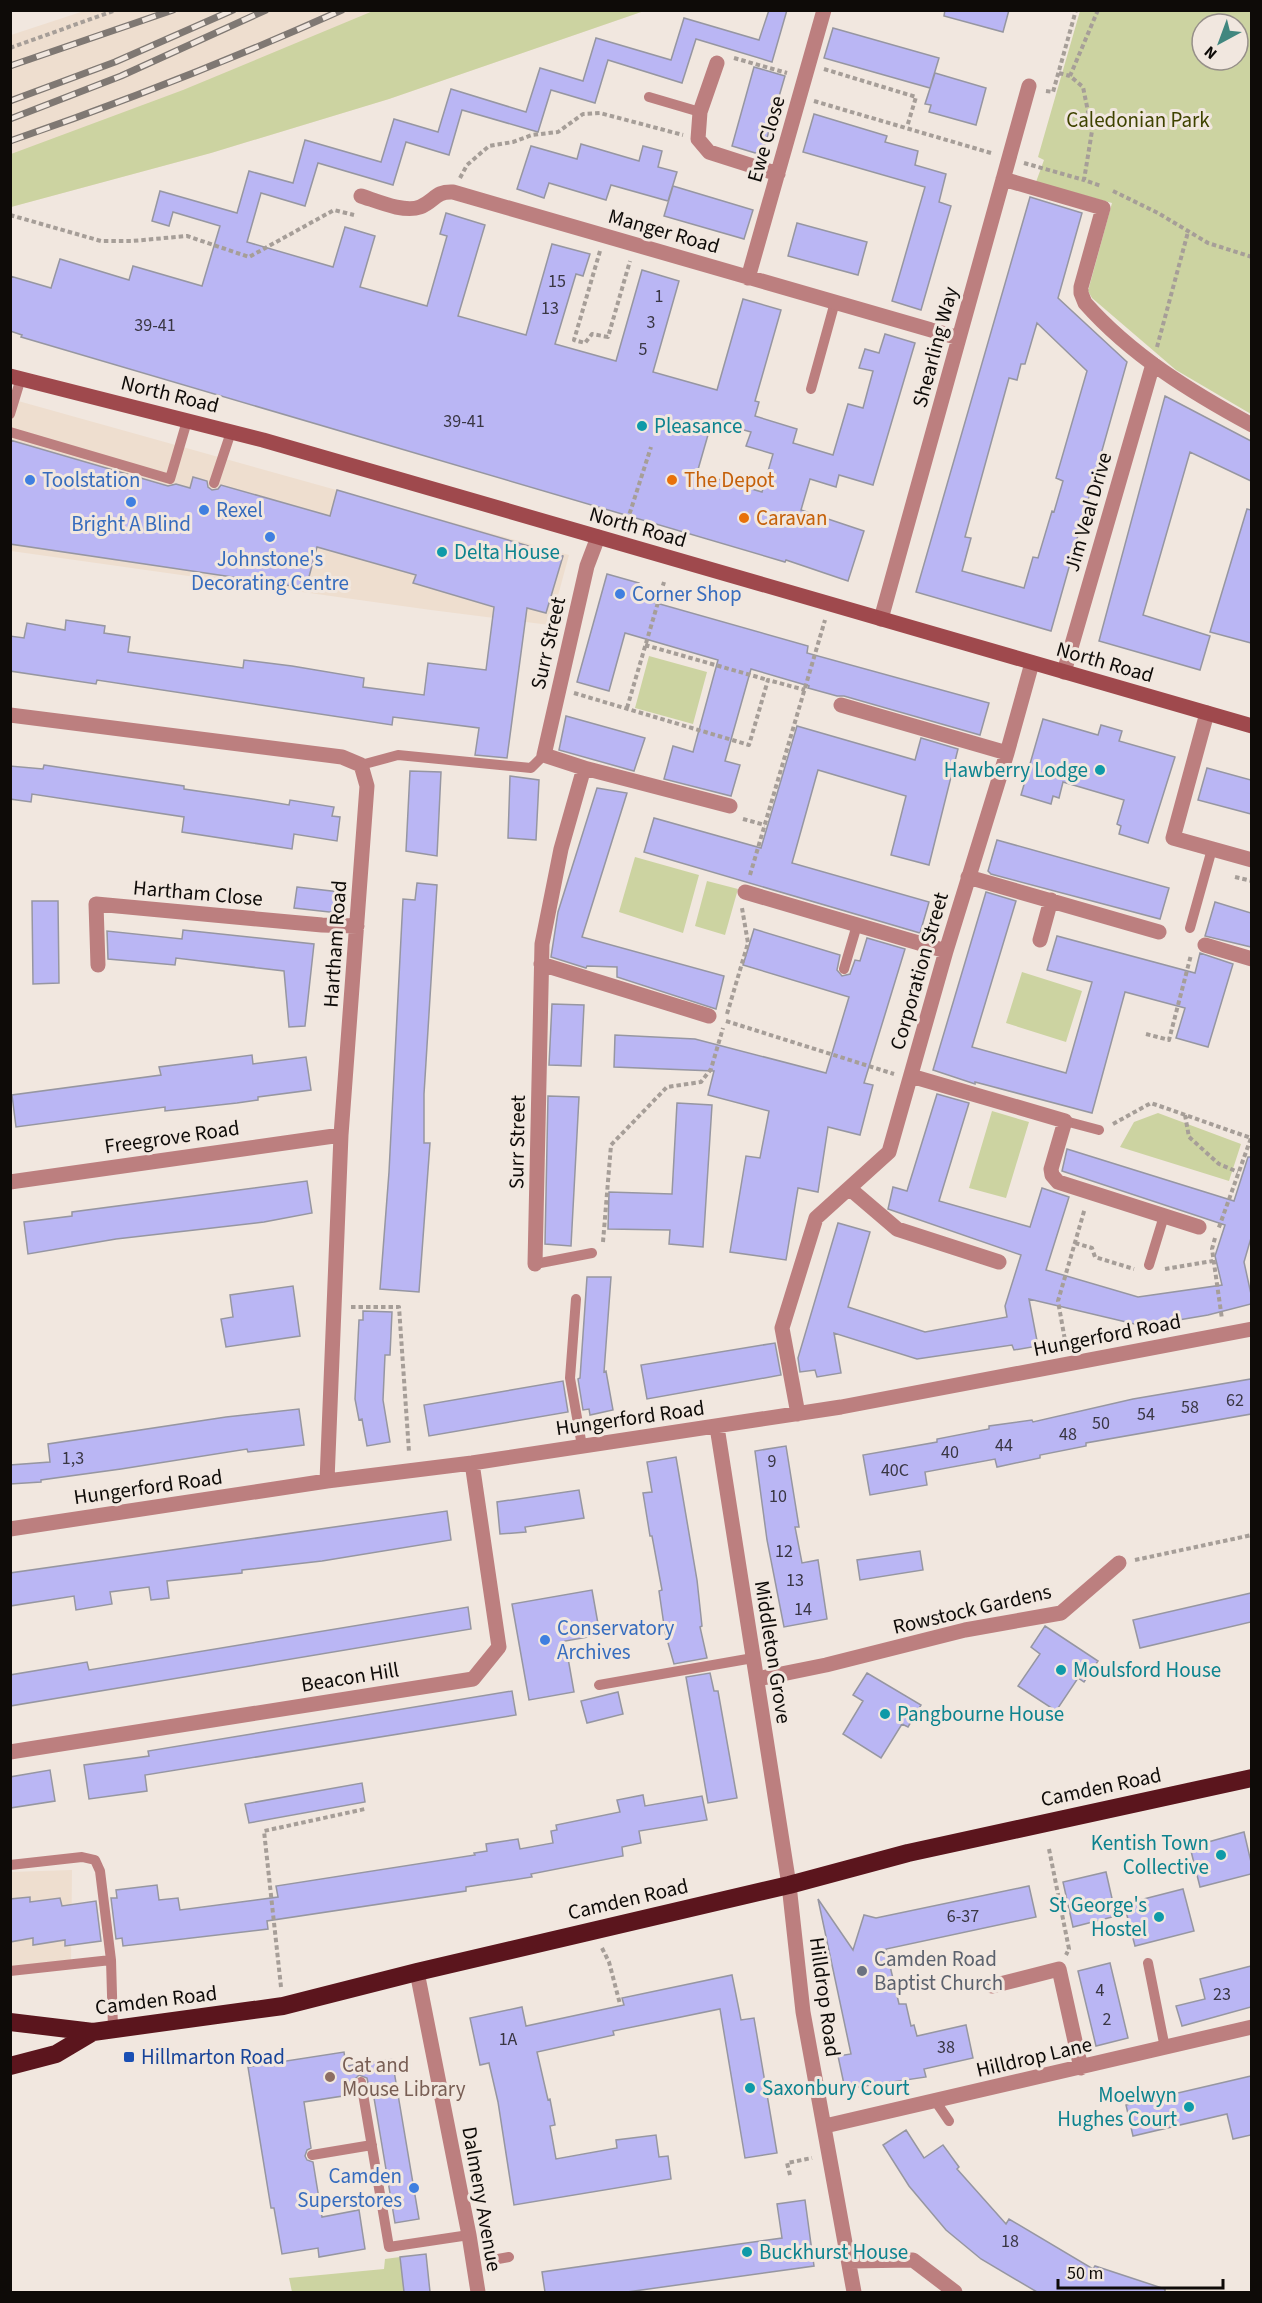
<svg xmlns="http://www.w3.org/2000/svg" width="1262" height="2303" font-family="'Source Sans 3',sans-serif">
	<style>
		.built { fill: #eedecf }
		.green { fill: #ccd3a1; fill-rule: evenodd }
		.building { fill: #bab6f4; stroke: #9696a1; stroke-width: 1.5; fill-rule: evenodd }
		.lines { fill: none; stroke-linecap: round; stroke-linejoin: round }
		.path { stroke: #a69e98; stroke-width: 4; stroke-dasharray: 4.5 3; stroke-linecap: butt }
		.lane { stroke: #bc7f7f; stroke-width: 10 }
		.street { stroke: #bc7f7f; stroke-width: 15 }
		.secondary { stroke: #9f494d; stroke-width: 15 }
		.highway { stroke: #5b151d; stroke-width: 18 }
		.rail-casing { stroke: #7f7873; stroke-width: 7 }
		.rail { stroke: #f1e7df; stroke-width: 4.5; stroke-dasharray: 14; stroke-linecap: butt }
		.culture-dot { fill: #0f9aa8; stroke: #f1e7df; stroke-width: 2 }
		.shop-dot { fill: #3f7fe0; stroke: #f1e7df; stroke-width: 2 }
		.food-dot { fill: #e8710a; stroke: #f1e7df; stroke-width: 2 }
		.worship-dot { fill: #6b7280; stroke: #f1e7df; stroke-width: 2 }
		.transit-dot { fill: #1a4fb4; stroke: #f1e7df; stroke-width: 2 }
		.education-dot { fill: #8d6e63; stroke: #f1e7df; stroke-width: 2 }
		.labels { text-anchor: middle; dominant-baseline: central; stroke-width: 6; stroke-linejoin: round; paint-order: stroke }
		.number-label { font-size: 18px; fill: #393643 }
		.park-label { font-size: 21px; fill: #3f4300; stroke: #f1e7df }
		.street-label { font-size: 21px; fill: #0e0b08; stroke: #f1e7df }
		.culture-label { font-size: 21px; fill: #0d838f; stroke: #f1e7df; text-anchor: start }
		.shop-label { font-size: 21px; fill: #366cbe; stroke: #f1e7df; text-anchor: start }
		.food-label { font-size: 21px; fill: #c56008; stroke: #f1e7df; text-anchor: start }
		.worship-label { font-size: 21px; fill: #5b616d; stroke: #f1e7df; text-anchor: start }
		.transit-label { font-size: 21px; fill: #164399; stroke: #f1e7df; text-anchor: start }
		.education-label { font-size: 21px; fill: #785e54; stroke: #f1e7df; text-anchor: start }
	</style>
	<rect width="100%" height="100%" fill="#f1e7df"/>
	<path class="built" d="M84 11H644L389 99 211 153 11 207V35Z
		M11 399 569 555 550 625 431 610 11 551Z
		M72 1870 71 1967 11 1973 10 1872Z"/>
	<path class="green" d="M373 11H644L389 99 211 153 11 207V154L183 90Z
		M1080 11H1251V414L1176 370 1092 298 1088 291 1112 203 1036 182 1044 160 1038 157ZM1202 24H1238V60H1202Z
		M649 656 707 672 693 724 635 708Z
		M635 857 699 875 683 933 619 912Z
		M707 881 738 889 725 935 695 926Z
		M1022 972 1082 991 1066 1042 1006 1023Z
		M992 1111 1029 1122 1006 1198 969 1188Z
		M1158 1113 1241 1144 1229 1181 1120 1147 1134 1122Z
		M400 2257 404 2292H292L289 2278 384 2269 385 2259Z"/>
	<path class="building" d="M769 10H787L772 62 696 39 682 83 608 60 595 103 551 90 538 132 462 110 449 155 406 142 393 185 318 163 305 206 261 193 247 242 333 267 345 227 375 236 360 287 427 306 447 236 440 234 446 213 485 225 458 316 526 335 552 244 590 254 583 276 576 274 555 344 616 361 642 270 679 281 653 372 717 390 743 299 781 310 755 401 759 402 755 416 797 429 793 443 833 455 848 404 863 408 873 371 859 368 865 349 879 353 885 334 915 343 873 485 839 475 836 487 810 479 801 510 864 531 848 581 786 560 785 562 21 337 22 335 10 331V276L51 288 60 259 129 280 133 266 202 286 220 226 173 212 169 226 152 221 160 191 237 213 249 171 293 183 305 140 381 162 394 119 438 132 451 89 526 112 540 68 583 81 596 38 671 60 684 18 759 40ZM712 421 751 432 746 446 773 454 762 492 697 473Z
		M945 10H1009L1003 32 944 16Z
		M833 28 939 58 930 88 824 58Z
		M754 67 785 76 762 155 732 146Z
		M935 73 986 88 976 125 929 112 931 105 925 104Z
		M814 114 887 136 885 142 918 151 915 165 946 174 939 202 951 206 921 310 892 301 925 187 803 152Z
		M581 144 639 161 643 146 662 151 658 167 677 172 668 201 611 185 606 200 549 183 544 198 517 189 531 146 577 159Z
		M673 186 753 210 744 239 664 216Z
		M1030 197 1082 213 1058 298 1127 362 1051 631 916 592ZM1037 323 1087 371 1056 478 1063 481 1054 512 1052 511 1038 558 1033 557 1024 588 962 571 971 538 965 537 1009 378 1017 380 1021 364H1025Z
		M797 223 867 242 858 275 788 256Z
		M1165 396 1251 441V481L1190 452 1143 615 1210 636 1200 670 1099 641Z
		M10 440 168 486 176 484 190 488 193 477 207 481 208 487 212 490 218 489 221 485 330 516 337 490 563 556 546 613 527 608 507 758 475 755 479 728 393 717 392 725 97 680 96 684 10 671V636L24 638 27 623 65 630 66 620 105 626 104 633 130 637 128 652 243 668 244 660 292 666 364 678 363 687 424 695 428 663 486 670 494 607 413 583 416 575 317 547 306 588 10 544Z
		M1247 509 1251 510V643L1210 632Z
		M607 574 639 583 635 597 808 646 807 653 989 703 980 735 844 696H837L808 688 809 686 751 669 725 761 740 765 731 796 664 779 673 746 693 752 718 660 625 633 609 691 577 682Z
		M566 716 645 738 634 771 559 750Z
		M1043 719 1098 735 1101 725 1122 731 1119 741 1175 757 1148 843 1119 834 1121 826 1117 824 1124 800 1063 782 1059 798 1053 796 1051 804 1021 795Z
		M797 726 915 760 921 738 958 749 929 865 891 855 906 796 818 770 792 863 929 902 920 933 644 852 654 818 761 848Z
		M44 765 184 786V789L259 800 289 805 290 800 334 807 332 816 340 817 337 841 294 834 292 849 182 832 184 817 32 794 31 802 10 799V766L43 769Z
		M1207 768 1251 780V814L1198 800Z
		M410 771 441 772 437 856 406 851Z
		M510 776 539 780 536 840 508 838Z
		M597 788 627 793 582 937 724 976 716 1009 617 977V967L587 966 586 968 551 957 558 912Z
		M997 840 1169 888 1160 919 991 874 988 871Z
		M417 883 437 885 424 1094V1143H430L419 1292 380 1289 389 1172 403 899 415 900Z
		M297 887 340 892 338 913 294 908Z
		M986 892 1016 901 972 1047 1066 1073 1092 982 1047 970 1057 936 1195 973 1200 953 1233 964 1208 1047 1176 1038 1185 1008 1125 992 1092 1113 975 1082V1084L933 1070Z
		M32 901H58L59 983 33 984Z
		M1215 902 1251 913V947L1205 936Z
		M754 929 840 955 837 970 842 976 850 974 855 960 860 961 867 938 905 949 864 1083 873 1085 860 1135 828 1127 818 1192 798 1188 786 1260 730 1252 746 1156 760 1158 769 1111 708 1095 714 1071 614 1067 615 1035 695 1039 826 1073 849 997 743 965Z
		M183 930 314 944 305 1026 289 1027 284 971 176 958 175 965 108 959 107 931 182 939Z
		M552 1004 584 1005 581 1066 549 1065Z
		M252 1055 253 1064 306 1057 311 1090 258 1097V1100L237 1103 165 1111V1107L16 1127 12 1095 161 1075 159 1067Z
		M937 1094 969 1103 939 1201 1030 1227 1042 1188 1069 1197 1046 1270 1138 1297 1222 1285 1215 1256 1225 1225 1062 1171 1067 1149 1234 1201 1248 1157H1251V1238L1244 1262 1251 1294V1304L1208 1315 1143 1326 1029 1299 1038 1346 1014 1350 1012 1345 917 1359 834 1333 841 1373 817 1377 815 1370 800 1372 798 1358 838 1223 870 1232 848 1307 925 1332 1007 1317 1005 1306 1021 1255 888 1209 893 1187 907 1191Z
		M548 1096 579 1097 571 1246 545 1244Z
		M677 1103 712 1105 703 1247 669 1244 670 1230 608 1229 609 1192 672 1194Z
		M307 1181 312 1213 264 1222 116 1239 28 1254 24 1222 72 1216V1212Z
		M587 1277H611L604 1372 606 1371 613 1410 590 1415 589 1409 583 1410 578 1379 580 1378Z
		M293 1286 300 1336 226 1347 221 1319 233 1317 230 1295Z
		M363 1311 392 1312 390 1355H385L383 1400 390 1442 367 1446 362 1419 359 1420 355 1399 359 1320H363Z
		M775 1343 781 1375 647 1399 641 1365Z
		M1251 1379V1414L1086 1443V1446L1040 1455V1458L997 1467 995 1459 925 1472 927 1485 870 1495 863 1455 937 1442V1439L989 1429V1426L1032 1420 1033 1422 1133 1399Z
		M563 1381 568 1412 429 1436 424 1405Z
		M299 1409 304 1445 248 1452 247 1449 121 1469 41 1480V1482L10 1484V1465L50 1462 48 1444 226 1417Z
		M786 1446 799 1527H795L802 1563 818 1560 827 1619 784 1627 767 1540 755 1451Z
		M676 1457 697 1580 702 1626 700 1627 707 1658 674 1664 665 1632 659 1591 662 1590 652 1536H650L643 1493 652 1492 647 1462Z
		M579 1490 584 1518 525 1527 526 1532 500 1534 497 1502Z
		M447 1511 451 1540 322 1561 242 1570V1573L167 1581 169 1598 151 1600 149 1587 110 1592 112 1604 76 1610 74 1596 10 1606V1573Z
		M920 1551 923 1570 860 1580 857 1560Z
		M592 1590 600 1635 565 1641 574 1692 529 1700 512 1604Z
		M1251 1593V1622L1140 1648 1133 1620Z
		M468 1607 471 1629 10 1706V1675L87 1662 89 1670Z
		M1045 1626 1098 1661 1084 1682 1078 1678 1056 1711 1018 1686 1040 1654 1031 1647Z
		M710 1673 714 1691H718L737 1798 708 1803 686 1677Z
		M867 1673 921 1705 908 1727 902 1724 881 1758 843 1734 863 1701 853 1695Z
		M512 1691 516 1715 145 1775 147 1791 89 1799 84 1765 149 1756 148 1751Z
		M618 1692 623 1714 587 1723 581 1701Z
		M50 1770 55 1801 10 1808V1777Z
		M362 1783 365 1802 249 1823 245 1804Z
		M643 1795 645 1806 702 1796 707 1820 639 1831 641 1843 622 1847 623 1856 531 1874 532 1877 466 1887V1891L267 1921 268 1929 123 1946 122 1938 116 1939 111 1898H117L116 1890 157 1885 159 1900 178 1898 180 1910 278 1897 276 1886 475 1855 474 1853 487 1851 486 1844 518 1839 520 1849 553 1843 551 1831 557 1830 556 1825 620 1812 617 1800Z
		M1244 1832 1251 1862V1874L1200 1887 1190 1847Z
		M1106 1872 1116 1916 1073 1927 1063 1882Z
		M1029 1886 1036 1917 886 1949 899 2004H906L911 2026 914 2025 917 2036 966 2025 973 2058 924 2069 926 2077 845 2089 838 2056 851 2054 818 1899 853 1950 864 1915 876 1918Z
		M1183 1889 1194 1931 1135 1946 1124 1904Z
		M30 1897V1902L60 1898 62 1906 96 1901 101 1941 65 1946V1940L33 1945V1938L10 1942V1899Z
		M1110 1963 1128 2038 1096 2046 1078 1971Z
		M1251 1966V2007L1182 2026 1176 2006 1205 1999 1200 1979Z
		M732 1975 741 2020 754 2018 777 2153 745 2158 720 2009 613 2031 614 2035 537 2052 548 2100 550 2099 555 2125 550 2126 556 2159 617 2148 616 2140 656 2135 659 2157 668 2156 671 2179 514 2205 498 2102 489 2063 480 2065 470 2018 522 2007 526 2026 624 2005 622 1998Z
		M344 2052 346 2066 392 2059 419 2219 395 2223 373 2092H370L367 2078 359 2075 354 2080 356 2094 304 2102 311 2148 307 2150 305 2156 307 2160 313 2162 322 2217 359 2210 365 2249 319 2257 318 2248 282 2254 274 2208H271L248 2067Z
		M1251 2076V2135L1233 2139 1227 2114 1133 2136 1126 2105Z
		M906 2130 924 2158 943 2145 959 2167 957 2169 1006 2224 1009 2219 1093 2269 1095 2266 1165 2289V2292H1037L981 2259 946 2230 909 2186 883 2145Z
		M805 2200 814 2266 627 2292H545L542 2272 782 2238 777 2204Z
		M426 2254 430 2292H404L400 2257Z"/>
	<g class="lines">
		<path class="path" d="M1098 10 1070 76 1083 87 1092 131 1084 180 1101 186
			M10 48 116 10
			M734 58 787 73
			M824 69 916 97 907 127
			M1059 73 1070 76
			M1046 91 1053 92 1076 10
			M814 101 991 153
			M1024 163 1084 180
			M460 178 467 165 489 146 513 142 532 135 558 132 583 114 600 113 683 135
			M1113 191 1158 213 1208 243 1252 257
			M10 215 101 241H132L187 236 249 257 334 210 354 215
			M600 251 574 340 585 343 592 334 608 337 630 261
			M1157 347 1188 232
			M625 528 651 447
			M645 645 768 680
			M574 693 749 745 768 680 805 690
			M627 708 664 582
			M743 819 765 825
			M750 875 825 620
			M1235 877 1252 881
			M727 1014 748 943 742 908
			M726 1021 894 1074
			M1146 1034 1169 1040 1191 955
			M1185 1115 1189 1137 1219 1164 1238 1172
			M1113 1124 1151 1103 1251 1138 1218 1230
			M1215 1238 1212 1249 1222 1319
			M603 1242 611 1145 667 1087 701 1082 711 1069 723 1028
			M1075 1243 1092 1248 1095 1257 1134 1269
			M1165 1269 1213 1261
			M351 1307H399L409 1452
			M1066 1346 1058 1301 1085 1208
			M1135 1560 1252 1535
			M1049 1849 1069 1949 1066 1955
			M602 1948 609 1962 620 2004
			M281 1987 264 1831 365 1809
			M790 2175 787 2163 812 2158"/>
		<path class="lane" d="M649 97 700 112
			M811 389 835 302
			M10 414 21 378
			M10 432 170 479 187 421
			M214 483 231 432
			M361 765 398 755 531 768 544 755
			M1190 928 1212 849
			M844 969 857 925
			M1065 1121 1099 1130
			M535 1264 592 1253
			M1149 1265 1164 1216
			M576 1299 570 1378 582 1446
			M599 1685 753 1658
			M10 1865 82 1857 95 1860 100 1871 111 1960 113 2029
			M1148 1963 1165 2048
			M10 1971 111 1960
			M361 2082 389 2247 469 2235
			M936 2102 949 2121
			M312 2155 372 2145
			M498 2259 509 2257"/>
		<path class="street" d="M717 63 700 112 698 139 709 152 778 174
			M1003 179 1103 208 1081 287V293L1085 303C1131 355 1191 392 1252 425
			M361 196C377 201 404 213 420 207 435 201 435 191 453 192L959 338
			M748 278 824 10
			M881 619 1029 86
			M1064 672 1153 364
			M841 705 1007 753
			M1207 713 1173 838 1252 860
			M10 715 342 757 361 765 367 786 341 1135 327 1481
			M584 768 730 806
			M968 877 1159 932
			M745 892 946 951
			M1040 940 1051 900
			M1205 945 1252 959
			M541 964 709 1016
			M98 965 96 904 322 925 357 926
			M911 1076 1065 1121 1051 1169 1052 1175 1058 1182 1199 1227
			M10 1182 341 1135
			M849 1188 897 1229 999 1262
			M535 1264 542 944 561 849 584 768 544 755 587 566 598 537
			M798 1414 782 1328 816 1218 889 1152 946 951 1007 753 1032 663
			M717 1427 789 1885 803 2012 854 2292
			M10 1529 327 1481 472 1463 841 1407 1252 1329
			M757 1679 826 1665 965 1630 1061 1613 1119 1563
			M10 1752 473 1679 499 1647 472 1463
			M417 1972 469 2235 478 2292
			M992 1986 1059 1969 1081 2068
			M825 2126 1252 2027
			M850 2261 913 2260 955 2292"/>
		<path class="secondary" d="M10 376 263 440 1252 726"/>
		<path class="highway" d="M10 2022 93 2032 283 2006 417 1972 789 1885 908 1853 1252 1778
			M10 2066 56 2054 93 2032"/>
		<g class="rail-casing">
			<path id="rail" d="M10 66 173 10
				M10 101 115 62 233 10
				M10 119 121 76 266 10
				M10 141C123 102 233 59 342 10"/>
		</g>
		<use href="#rail" class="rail"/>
	</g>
	<g class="culture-dot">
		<circle cx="642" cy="426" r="6"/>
		<circle cx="442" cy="552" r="6"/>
		<circle cx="1100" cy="770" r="6"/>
		<circle cx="1061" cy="1670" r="6"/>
		<circle cx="885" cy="1714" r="6"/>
		<circle cx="1221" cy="1855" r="6"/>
		<circle cx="1159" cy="1917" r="6"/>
		<circle cx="750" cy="2088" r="6"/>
		<circle cx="1189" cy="2107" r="6"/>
		<circle cx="747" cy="2252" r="6"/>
	</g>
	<g class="shop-dot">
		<circle cx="30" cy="480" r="6"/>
		<circle cx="131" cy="502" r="6"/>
		<circle cx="204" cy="510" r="6"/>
		<circle cx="270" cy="537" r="6"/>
		<circle cx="620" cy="594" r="6"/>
		<circle cx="545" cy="1640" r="6"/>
		<circle cx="414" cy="2188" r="6"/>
	</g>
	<g class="food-dot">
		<circle cx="672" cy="480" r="6"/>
		<circle cx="744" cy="518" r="6"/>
	</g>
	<circle class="worship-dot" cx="862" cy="1971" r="6"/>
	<rect class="transit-dot" x="123" y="2051" width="12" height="12" rx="3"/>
	<circle class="education-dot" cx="330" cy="2077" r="6"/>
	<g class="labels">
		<g class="number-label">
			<text x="557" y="281">15</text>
			<text x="659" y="296">1</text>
			<text x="550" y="308">13</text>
			<text x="651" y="322">3</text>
			<text x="155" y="325">39-41</text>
			<text x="643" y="349">5</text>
			<text x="464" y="421">39-41</text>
			<text x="1235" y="1400">62</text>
			<text x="1190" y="1407">58</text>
			<text x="1146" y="1414">54</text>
			<text x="1101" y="1423">50</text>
			<text x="1068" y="1434">48</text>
			<text x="1004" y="1445">44</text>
			<text x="950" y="1452">40</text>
			<text x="73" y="1458">1,3</text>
			<text x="772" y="1461">9</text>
			<text x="895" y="1470">40C</text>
			<text x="778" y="1496">10</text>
			<text x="784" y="1551">12</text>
			<text x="795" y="1580">13</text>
			<text x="803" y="1609">14</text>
			<text x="963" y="1916">6-37</text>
			<text x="1100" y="1990">4</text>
			<text x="1222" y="1994">23</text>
			<text x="1107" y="2019">2</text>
			<text x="508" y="2039">1A</text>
			<text x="946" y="2047">38</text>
			<text x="1010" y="2241">18</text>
		</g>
		<g class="park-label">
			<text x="1138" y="120">Caledonian Park</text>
		</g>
		<g class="street-label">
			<text transform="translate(766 139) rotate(-74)">Ewe Close</text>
			<text transform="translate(664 231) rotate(16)">Manger Road</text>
			<text transform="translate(935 347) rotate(-75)">Shearling Way</text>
			<text transform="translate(170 394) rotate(14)">North Road</text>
			<text transform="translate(1088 512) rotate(-74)">Jim Veal Drive</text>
			<text transform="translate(638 527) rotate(16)">North Road</text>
			<text transform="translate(548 643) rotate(-77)">Surr Street</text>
			<text transform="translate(1105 662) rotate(16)">North Road</text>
			<text transform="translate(198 893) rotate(5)">Hartham Close</text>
			<text transform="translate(335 944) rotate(-86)">Hartham Road</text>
			<text transform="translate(919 971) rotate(-74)">Corporation Street</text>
			<text transform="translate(172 1137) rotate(-8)">Freegrove Road</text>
			<text transform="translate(517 1142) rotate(-89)">Surr Street</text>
			<text transform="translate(1107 1335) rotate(-11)">Hungerford Road</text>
			<text transform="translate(630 1418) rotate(-8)">Hungerford Road</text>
			<text transform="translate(148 1487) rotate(-8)">Hungerford Road</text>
			<text transform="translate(972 1609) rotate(-13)">Rowstock Gardens</text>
			<text transform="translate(773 1652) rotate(81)">Middleton Grove</text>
			<text transform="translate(350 1677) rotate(-9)">Beacon Hill</text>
			<text transform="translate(1101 1787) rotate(-12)">Camden Road</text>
			<text transform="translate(628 1899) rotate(-13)">Camden Road</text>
			<text transform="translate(825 1997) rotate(82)">Hilldrop Road</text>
			<text transform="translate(156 2000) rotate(-7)">Camden Road</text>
			<text transform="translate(1034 2057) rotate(-13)">Hilldrop Lane</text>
			<text transform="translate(482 2199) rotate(80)">Dalmeny Avenue</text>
		</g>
		<g class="culture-label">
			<text x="654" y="426">Pleasance</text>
			<text x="454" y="552">Delta House</text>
			<text x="1088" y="770" text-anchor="end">Hawberry Lodge</text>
			<text x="1073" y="1670">Moulsford House</text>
			<text x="897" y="1714">Pangbourne House</text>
			<text x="1209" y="1843" text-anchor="end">Kentish Town<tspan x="1209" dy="24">Collective</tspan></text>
			<text x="1147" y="1905" text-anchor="end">St George's<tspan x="1147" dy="24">Hostel</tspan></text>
			<text x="762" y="2088">Saxonbury Court</text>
			<text x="1177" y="2095" text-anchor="end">Moelwyn<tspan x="1177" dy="24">Hughes Court</tspan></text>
			<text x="759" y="2252">Buckhurst House</text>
		</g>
		<g class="shop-label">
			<text x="42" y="480">Toolstation</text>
			<text x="216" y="510">Rexel</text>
			<text x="131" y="524" text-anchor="middle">Bright A Blind</text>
			<text x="270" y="559" text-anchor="middle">Johnstone's<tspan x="270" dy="24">Decorating Centre</tspan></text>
			<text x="632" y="594">Corner Shop</text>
			<text x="557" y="1628">Conservatory<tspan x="557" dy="24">Archives</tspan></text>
			<text x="402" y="2176" text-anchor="end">Camden<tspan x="402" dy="24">Superstores</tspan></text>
		</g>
		<g class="food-label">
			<text x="684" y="480">The Depot</text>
			<text x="756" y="518">Caravan</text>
		</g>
		<g class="worship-label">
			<text x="874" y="1959">Camden Road<tspan x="874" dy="24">Baptist Church</tspan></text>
		</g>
		<g class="transit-label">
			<text x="141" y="2057">Hillmarton Road</text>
		</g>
		<g class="education-label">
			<text x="342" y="2065">Cat and<tspan x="342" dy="24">Mouse Library</tspan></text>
		</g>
	</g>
	<rect width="1262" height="2303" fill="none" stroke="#0e0b08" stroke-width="24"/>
	<g transform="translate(1220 42) rotate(221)"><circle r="28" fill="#f1e7df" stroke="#968f89" stroke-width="1.5"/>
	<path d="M0-4.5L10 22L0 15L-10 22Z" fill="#41877f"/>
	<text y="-9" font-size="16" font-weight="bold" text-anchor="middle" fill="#0e0b08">N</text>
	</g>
	<path d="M1058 2279v9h165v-9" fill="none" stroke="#0e0b08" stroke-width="3"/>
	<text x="1067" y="2279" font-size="18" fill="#0e0b08" stroke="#f1e7df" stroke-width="4.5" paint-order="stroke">50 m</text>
</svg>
